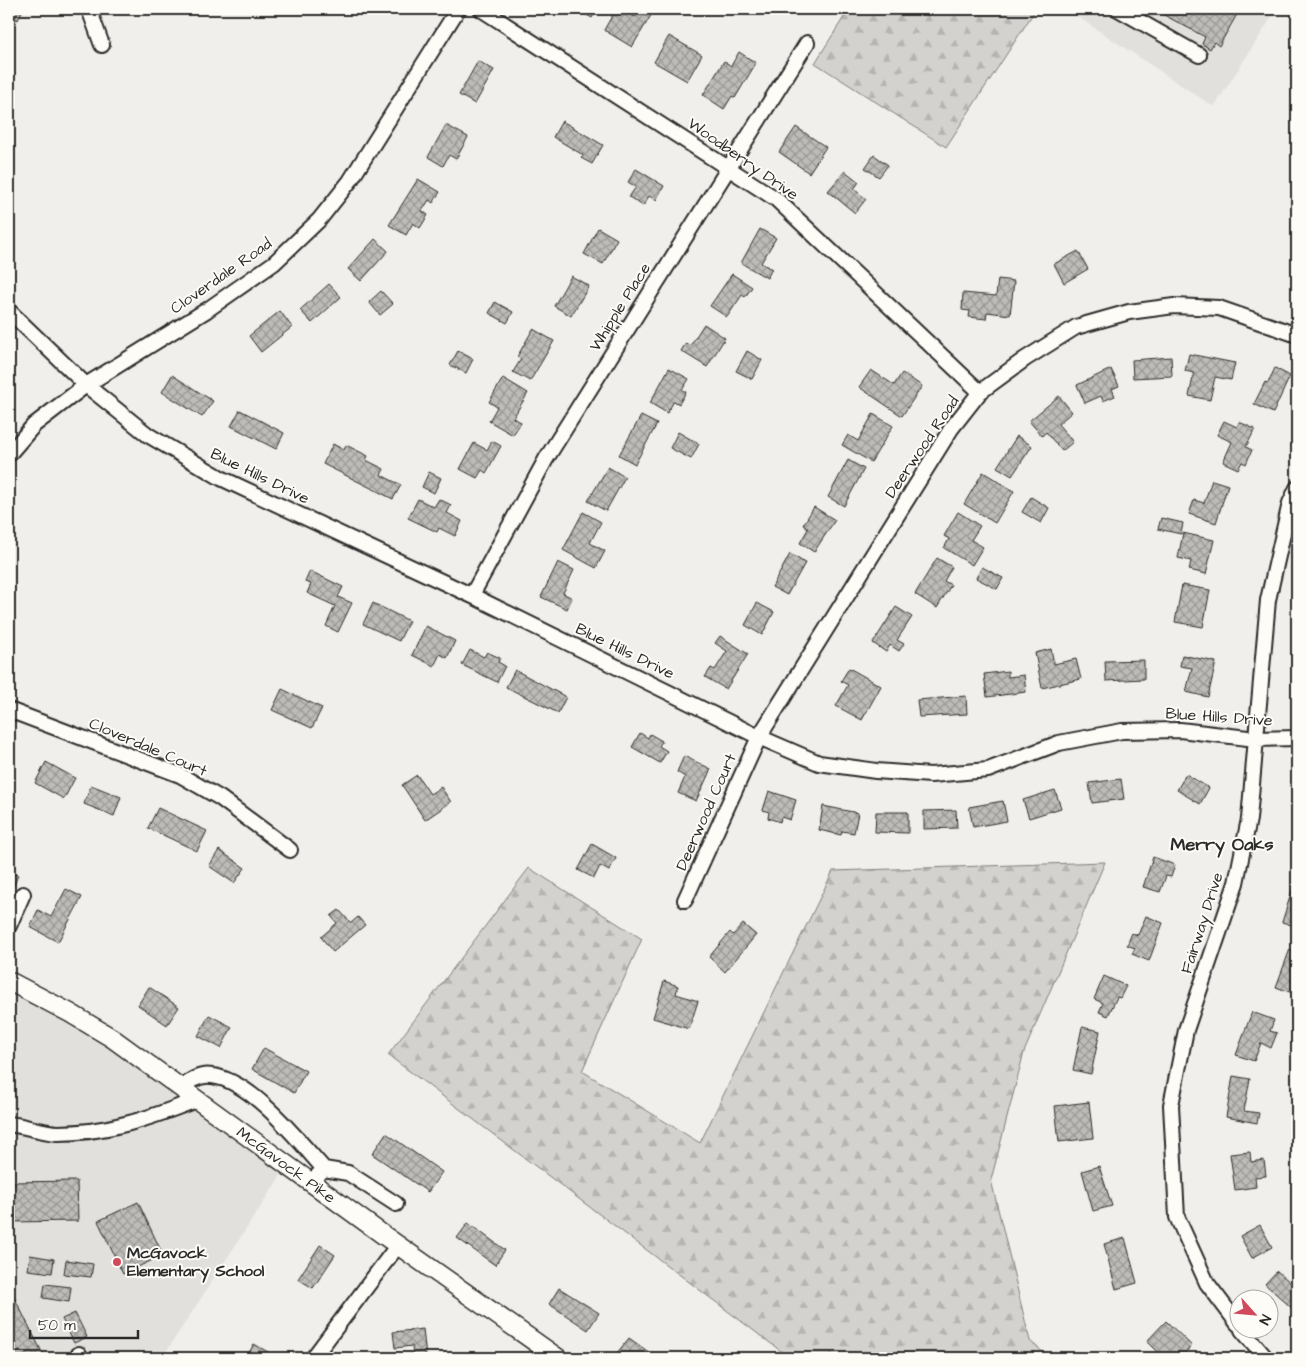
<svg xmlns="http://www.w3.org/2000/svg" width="1306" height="1367" font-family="'Architects Daughter',sans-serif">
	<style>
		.built { fill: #e1e0dc }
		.forest { fill: url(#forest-firs); stroke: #7f7e7d }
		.building { fill: url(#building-cross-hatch); stroke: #2b2b2b }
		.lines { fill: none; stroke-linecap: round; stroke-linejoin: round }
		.minor-casing { stroke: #2b2b2b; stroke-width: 18 }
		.major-casing { stroke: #2b2b2b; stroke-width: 21 }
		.minor { stroke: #fdfcf7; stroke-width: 14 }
		.major { stroke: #fdfcf7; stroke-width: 18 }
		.poi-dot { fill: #d1495b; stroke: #fdfcf7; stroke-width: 2 }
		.labels { text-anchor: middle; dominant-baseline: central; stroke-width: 4; stroke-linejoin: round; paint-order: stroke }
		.street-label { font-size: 16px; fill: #2b2b2b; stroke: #fdfcf7 }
		.poi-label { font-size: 16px; font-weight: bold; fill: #2b2b2b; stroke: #fdfcf7; text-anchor: start }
		.neighbourhood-label { font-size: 18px; font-weight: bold; fill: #2b2b2b; stroke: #fdfcf7 }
	</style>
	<defs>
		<pattern id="forest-firs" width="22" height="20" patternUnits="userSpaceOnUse" patternTransform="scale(1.25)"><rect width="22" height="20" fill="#d3d2cf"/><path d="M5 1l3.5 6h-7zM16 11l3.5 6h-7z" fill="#b5b4b2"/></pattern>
		<pattern id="building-cross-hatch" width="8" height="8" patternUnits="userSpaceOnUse" patternTransform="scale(1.25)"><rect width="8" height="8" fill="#bdbcb8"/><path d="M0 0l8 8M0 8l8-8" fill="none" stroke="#9a9996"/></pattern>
	</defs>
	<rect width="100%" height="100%" fill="#f0efeb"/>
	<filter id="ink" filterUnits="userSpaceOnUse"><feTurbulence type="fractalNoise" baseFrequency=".02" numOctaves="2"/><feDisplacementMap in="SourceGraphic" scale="10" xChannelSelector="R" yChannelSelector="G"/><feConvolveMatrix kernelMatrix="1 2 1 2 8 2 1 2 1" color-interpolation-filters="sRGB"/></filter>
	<g filter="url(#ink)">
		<path class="built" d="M1066 9H1277L1214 107Z
			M9 981 19 985 287 1166 162 1358H9Z"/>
		<path class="forest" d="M849 9H1036L946 147 815 63Z
			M1105 862 1024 1052 991 1180 1030 1341 1050 1358H790L388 1055 529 868 642 939 582 1071 700 1143 833 871Z"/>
		<path class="building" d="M9 9H23L18 20 9 16Z
			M576 9H597L592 18Z
			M616 9H622L635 17 640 9H648L653 12 632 47 604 30Z
			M1153 9H1240L1219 46 1214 42 1210 49 1202 44 1205 37Z
			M669 36 702 55 687 81 654 62Z
			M739 52 756 63 735 98 732 96 724 109 703 95 724 61 731 66Z
			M478 61 494 70 475 104 459 95Z
			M562 121 603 145 592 164 581 158 583 155 553 137Z
			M446 125 468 137 456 159 449 155 443 166 428 157Z
			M796 127 826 147 809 173 779 152Z
			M874 155 888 165 879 177 865 168Z
			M636 169 664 186 656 200 649 196 643 206 629 197 636 187 628 182Z
			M845 171 859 182 854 189 866 199 855 213 828 191Z
			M418 179 440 192 433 203 429 200 422 211 428 215 420 228 413 223 406 235 389 225Z
			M598 228 617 239 603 264 584 254Z
			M760 229 776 238 761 263 772 269 767 278 741 263Z
			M375 239 388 251 361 281 348 269Z
			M1078 251 1088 269 1064 283 1054 264Z
			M732 274 752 287 745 297 742 295 727 317 710 306Z
			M571 276 589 286 571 316 554 306Z
			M998 279 1014 281 1010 315 987 312 986 319 969 317 970 311 962 310 963 293 996 296Z
			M329 284 341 297 312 323 300 310Z
			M381 291 393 304 380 315 369 302Z
			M495 302 513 312 507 323 489 313Z
			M280 311 292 327 261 352 249 336Z
			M704 324 725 338 707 367 681 351 686 343 690 346Z
			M533 329 554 341 530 381 513 372 521 359 517 357Z
			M458 351 473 359 466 373 450 365Z
			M747 351 762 360 752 379 736 371Z
			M1189 354 1235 363 1231 380 1215 377 1210 400 1189 396 1194 373 1185 371Z
			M1171 357 1172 376 1133 378 1132 360Z
			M669 368 689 379 682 390 686 392 679 404 674 401 667 413 650 403Z
			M1275 368 1290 376 1273 413 1254 404 1265 382 1268 383Z
			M1111 369 1119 386 1112 389 1115 396 1103 401 1101 396 1085 403 1077 385Z
			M871 370 894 385 902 373 922 386 902 416 859 387Z
			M172 375 213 401 202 417 162 392Z
			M503 378 528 393 513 418 521 422 513 435 489 421 497 407 489 402Z
			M1059 396 1072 412 1058 424 1073 442 1062 451 1046 432 1042 436 1029 421Z
			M240 410 284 433 276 449 231 426Z
			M873 414 893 426 871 462 842 445 848 435 858 441Z
			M641 416 657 424 635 464 619 455Z
			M1224 421 1237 427 1239 422 1255 429 1246 447 1252 450 1246 464 1242 462 1238 469 1223 462 1232 442 1217 435Z
			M678 432 699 444 691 459 670 448Z
			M1017 436 1032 446 1012 476 997 467Z
			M492 441 501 446 486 473 482 470 477 478 460 469 474 443 487 450Z
			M333 444 344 450 346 445 368 456 366 460 384 469 381 475 401 485 393 499 323 464Z
			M848 460 864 469 844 506 828 497Z
			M608 467 625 477 606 511 588 501Z
			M429 472 441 478 434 493 422 487Z
			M983 472 1014 491 995 523 964 504Z
			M1212 480 1228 485 1216 523 1189 514 1194 500 1204 503Z
			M1031 497 1049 508 1041 523 1022 512Z
			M418 499 434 507 439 499 451 505 447 513 462 521 455 536 439 528 437 532 408 518Z
			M814 507 835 520 814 552 800 543 808 529 803 525Z
			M583 512 601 522 590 543 605 551 596 568 563 550Z
			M958 512 980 526 971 540 983 547 972 565 944 548 949 539 944 536Z
			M1161 518 1183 523 1181 534 1158 529Z
			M1183 533 1214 540 1206 574 1189 570 1191 561 1178 558Z
			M790 554 805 563 787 595 772 587Z
			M937 558 952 567 944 581 951 585 937 608 915 594Z
			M558 562 574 570 563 593 572 598 567 609 541 597Z
			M982 567 1003 578 997 589 976 578Z
			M310 571 343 587 338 597 352 603 338 632 326 626 335 606 307 593 311 584 305 582Z
			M1182 585 1210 590 1203 627 1175 622Z
			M373 603 409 621 399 641 363 624Z
			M757 603 774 612 762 635 745 625Z
			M896 607 912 617 897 640 904 644 899 651 890 645 886 652 873 643Z
			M426 626 455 641 447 658 440 654 434 666 412 655Z
			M720 636 748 654 726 689 705 677 711 668 715 670 727 651 715 643Z
			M1051 649 1054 664 1076 659 1081 679 1042 688 1035 653Z
			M470 650 484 657 487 652 500 658 498 662 505 666 497 682 462 665Z
			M1182 655 1216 662 1208 697 1186 692 1192 668 1180 666Z
			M1144 660V679L1106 681 1105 661Z
			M849 668 881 686 862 720 836 706 848 685 841 681Z
			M515 670 566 697 558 713 506 687Z
			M1008 671V677L1024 675 1026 692 987 697 984 674Z
			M282 689 322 708 312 728 272 710Z
			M966 696 967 714 919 717 917 700Z
			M640 733 648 738 650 734 662 741 659 746 667 751 660 763 632 747Z
			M684 756 711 769 696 801 678 793 685 777 677 772Z
			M46 762 75 778 64 799 35 783Z
			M1186 774 1209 788 1200 804 1177 790Z
			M417 775 430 794 441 787 451 802 425 820 402 785Z
			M1121 779 1124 799 1092 803 1089 783Z
			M91 785 121 797 114 816 84 804Z
			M1055 790 1061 808 1029 818 1023 800Z
			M769 791 796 800 790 820 781 817 780 822 768 818 769 812 763 810Z
			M1003 801 1007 821 973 827 969 807Z
			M823 806 858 813 854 833 842 831 841 835 819 830Z
			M158 808 207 831 197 851 148 828Z
			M956 810 957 828 924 829V811Z
			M876 812H908V833L875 832Z
			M592 844 616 858 609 871 600 866 594 878 578 870Z
			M219 850 245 868 234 883 209 866Z
			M1153 857 1175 865 1171 877 1166 876 1160 892 1143 887Z
			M9 872 18 875 11 893 9 892Z
			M1297 875V927L1282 922Z
			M66 889 82 897 58 942 30 927 38 910 51 917Z
			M339 910 351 923 358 917 365 925 333 952 321 937 337 923 331 916Z
			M1146 916 1163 923 1149 961 1132 954 1135 948 1127 945 1132 933 1138 935Z
			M743 924 756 935 725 972 709 957 730 932 733 935Z
			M1290 949 1297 952V987L1295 994 1276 987Z
			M1104 976 1126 986 1120 998 1117 997 1108 1016 1099 1012 1103 1003 1094 999Z
			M664 981 678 986 676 994 698 1001 689 1029 653 1018Z
			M149 987 179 1007 167 1025 138 1005Z
			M1252 1012 1274 1020 1270 1031 1277 1033 1271 1048 1261 1043 1254 1061 1236 1055Z
			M209 1015 232 1027 221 1048 198 1036Z
			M1082 1027 1100 1031 1091 1074 1073 1070Z
			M264 1048 306 1071 294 1093 252 1069Z
			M1233 1076 1250 1079 1244 1111 1259 1113 1257 1123 1226 1117Z
			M1089 1102 1093 1138 1059 1142 1055 1106Z
			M386 1133 442 1172 428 1192 372 1154Z
			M1250 1152 1251 1162 1264 1160 1266 1176 1255 1177 1256 1187 1235 1190 1230 1154Z
			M1099 1166 1112 1206 1093 1211 1082 1171Z
			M77 1181 78 1221 9 1222V1182Z
			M138 1202 163 1255 123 1274 98 1221Z
			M468 1223 505 1250 495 1265 457 1238Z
			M1260 1225 1272 1247 1252 1258 1240 1236Z
			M1125 1238 1137 1283 1116 1289 1104 1244Z
			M320 1245 335 1255 313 1288 298 1279Z
			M30 1255 54 1259 52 1273 28 1270Z
			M66 1260 93 1264 91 1277 64 1274Z
			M1277 1271 1297 1288V1307L1294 1310 1265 1284Z
			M45 1284 71 1287 69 1302 43 1298Z
			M9 1287 45 1358H9Z
			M559 1288 599 1313 588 1330 549 1304Z
			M75 1313 87 1337 74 1343 62 1319Z
			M1166 1321 1192 1346 1179 1358H1164L1147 1341Z
			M423 1329 426 1357 413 1358 412 1346 395 1348 393 1332Z
			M629 1338 657 1358H624L617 1353Z
			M254 1344 268 1352 265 1358H246Z"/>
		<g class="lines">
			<g class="minor-casing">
				<path id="minor" d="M89 9 102 45
					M481 9 776 199 980 392
					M1118 9 1199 55
					M9 311 86 385 148 435 221 478 479 599 759 737 819 763 876 771 931 775 988 770 1059 743 1122 731 1180 730 1256 739 1297 738
					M9 454 34 425 86 385 207 310 274 263 319 220 350 181 458 9
					M472 595 546 459 807 43
					M9 710 180 775 220 798 290 850
					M685 900 759 737 951 429 980 392 1025 359 1076 327 1129 312 1174 306 1219 308 1297 335
					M9 926 23 894
					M181 1089C189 1081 200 1074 212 1076 251 1080 299 1141 324 1169
					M9 1124C25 1126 42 1132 58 1133 107 1133 151 1118 196 1100
					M310 1183 324 1169 348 1173 396 1204
					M1238 1324 1207 1283 1177 1217 1171 1105 1186 1030 1236 883 1249 819 1268 600 1290 503 1297 488
					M1242 1330 1266 1358
					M78 1358 79 1354
					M313 1358 398 1245"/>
			</g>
			<g class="major-casing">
				<path id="major" d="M9 981 70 1013 112 1038 382 1234 558 1358"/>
			</g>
			<use href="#minor" class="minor"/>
			<use href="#major" class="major"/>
		</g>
	</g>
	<circle class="poi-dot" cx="117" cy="1262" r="5"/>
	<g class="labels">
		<g class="street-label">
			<text transform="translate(743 159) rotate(35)">Woodberry Drive</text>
			<text transform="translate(221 276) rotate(-35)">Cloverdale Road</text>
			<text transform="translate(620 307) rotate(-58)">Whipple Place</text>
			<text transform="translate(922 447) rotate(-56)">Deerwood Road</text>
			<text transform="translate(260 476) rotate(26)">Blue Hills Drive</text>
			<text transform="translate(625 651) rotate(26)">Blue Hills Drive</text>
			<text transform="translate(1219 717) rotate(4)">Blue Hills Drive</text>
			<text transform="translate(148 747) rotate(23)">Cloverdale Court</text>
			<text transform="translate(706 812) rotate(-66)">Deerwood Court</text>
			<text transform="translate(1202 923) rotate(-72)">Fairway Drive</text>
			<text transform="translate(286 1165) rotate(36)">McGavock Pike</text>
		</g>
		<g class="poi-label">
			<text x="127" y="1253">McGavock<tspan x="127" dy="18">Elementary School</tspan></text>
		</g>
		<g class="neighbourhood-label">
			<text x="1222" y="844">Merry Oaks</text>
		</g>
	</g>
	<rect width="1306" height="1367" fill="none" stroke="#fdfcf7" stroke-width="30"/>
	<rect x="15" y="15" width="1276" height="1337" fill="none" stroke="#2b2b2b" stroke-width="2" filter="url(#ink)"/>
	<g transform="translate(1254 1314) rotate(117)"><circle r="24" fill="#fdfcf7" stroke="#a9a8a5"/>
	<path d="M0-4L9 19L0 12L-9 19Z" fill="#d1495b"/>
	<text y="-8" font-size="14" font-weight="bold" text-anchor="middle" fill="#2b2b2b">N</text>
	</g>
	<path d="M30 1330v8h108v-8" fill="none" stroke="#2b2b2b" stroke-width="2.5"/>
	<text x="38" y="1330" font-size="15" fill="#2b2b2b" stroke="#fdfcf7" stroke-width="4" paint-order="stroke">50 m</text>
</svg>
